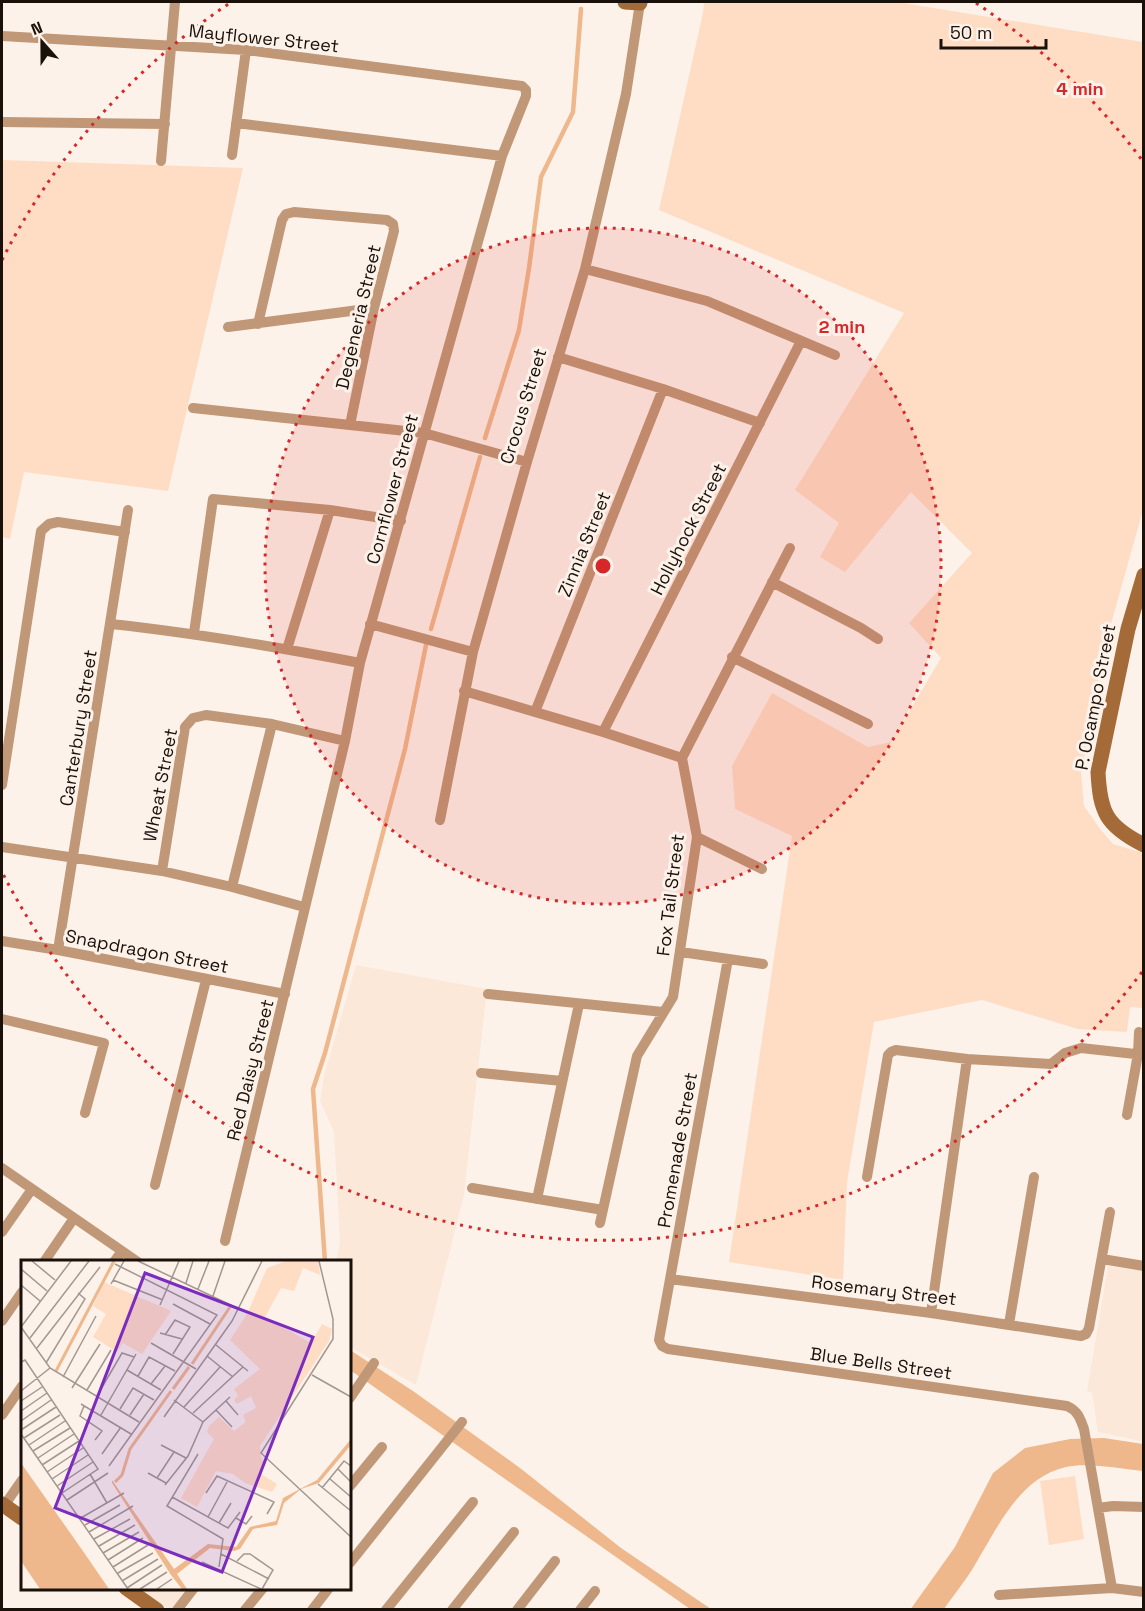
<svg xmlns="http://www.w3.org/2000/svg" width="1145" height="1611" font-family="'Space Grotesk',sans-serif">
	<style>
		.built { fill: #fce8d9 }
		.green { fill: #feddc4 }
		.water { fill: #efb88c }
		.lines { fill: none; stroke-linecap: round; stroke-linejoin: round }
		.stream { stroke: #efb88c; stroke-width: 4.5 }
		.street { stroke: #c09877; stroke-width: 10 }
		.secondary { stroke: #a46a37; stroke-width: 15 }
		.ring { fill: none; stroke: #d62828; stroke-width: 3; stroke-dasharray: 3 6 }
		.labels { text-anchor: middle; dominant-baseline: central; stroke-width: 6; stroke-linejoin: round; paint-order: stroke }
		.street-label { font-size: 18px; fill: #1a110a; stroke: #fcf2ea }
		.inset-river { fill: none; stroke: #efb88c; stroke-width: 3 }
		.inset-road { fill: none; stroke: #a29890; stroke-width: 1.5 }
		.view { fill: #7b2cbf; fill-opacity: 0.15; stroke: #7b2cbf; stroke-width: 3 }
		.inset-edge { fill: none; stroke: #1a110a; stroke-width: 3 }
		.centre { fill: #d62828; stroke: #fcf2ea; stroke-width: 3 }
		.ring-label { font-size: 18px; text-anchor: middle; font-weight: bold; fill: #d62828; stroke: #fcf2ea; stroke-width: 6; stroke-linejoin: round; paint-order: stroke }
	</style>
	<rect width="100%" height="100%" fill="#fcf2ea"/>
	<path class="built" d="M356 965 487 989 464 1195 416 1385 350 1347V1262L336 1261 340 1242 334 1132 320 1101 324 1076Z
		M1108 1266 1143 1271V1439L1140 1441 1098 1432 1092 1393 1087 1391Z
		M138 1589H190L173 1610 169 1609Z"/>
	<path class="green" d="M704 2H897L1143 42V510L1109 631 1081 773 1084 806 1100 829 1113 844 1143 853V1008L1130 1007 1127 1032 1078 1029 982 1000 874 1022 847 1182 843 1280 729 1262 792 836 735 809 732 766 772 693 868 747 891 742 941 658 909 623 972 553 911 492 845 572 820 557 839 523 795 490 904 313 659 210 703 13Z
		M2 160 243 168 168 491 24 472 10 539 2 537Z
		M1075 1476 1084 1539 1049 1545 1040 1481Z"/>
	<path class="water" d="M350 1350 413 1391 520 1468 621 1548 711 1609H690L350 1370Z
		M1104 1438 1143 1444V1471C1121 1469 1088 1462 1066 1467 1022 1477 1001 1521 980 1556 970 1575 956 1592 944 1609L910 1610 955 1547 993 1473 1025 1448 1070 1439Z"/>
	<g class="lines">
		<path class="stream" d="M485 438 519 330 529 268 541 177 573 112 581 9
			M431 629 480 457
			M325 1262 313 1089 325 1053 405 749 426 645"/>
		<path class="street" d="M2 36 246 50 522 86 526 90V96L502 156 360 663 345 741 225 1241
			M2 122 165 124
			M236 123 502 156
			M232 155 246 50
			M161 161 175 2
			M585 269 707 301 835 355
			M258 324 282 220 286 214 294 212 387 220 393 224 394 231 374 308 350 425
			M228 327 374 308
			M558 357 663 389 760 423
			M193 408 424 433 527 462
			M772 582 861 628 878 639
			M111 624C195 633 277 647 360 663
			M370 624 473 652
			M194 633 213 499 330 510 401 521
			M287 649 330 510
			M732 657 868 724
			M464 691 603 732 682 758
			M535 712 663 389
			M603 732 801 341
			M2 785 41 531 49 524 58 522 125 532
			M440 820 473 652 527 462 585 269 626 94 640 3
			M697 837 762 869
			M2 847 162 871 232 887 304 907
			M162 871 185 727 193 718 206 715 272 724 345 741
			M232 887 272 724
			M2 941 58 950 285 994
			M58 950 128 510
			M681 952 763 964
			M728 959 659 1340 662 1346 668 1349 1067 1406C1078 1411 1080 1418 1084 1429L1112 1588
			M488 994 663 1012
			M2 1019 104 1043 85 1113
			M481 1073 562 1081
			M1127 1115 1138 1054 1139 1032
			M2 1168 138 1262
			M867 1177 888 1055 891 1052 896 1050 967 1059 1051 1064 1065 1053 1081 1048 1144 1055
			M155 1185 206 980
			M472 1188 603 1210
			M537 1199 579 1004
			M600 1223 637 1056 673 997 697 837 682 758 790 548
			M2 1232 32 1189
			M1102 1259 1144 1266
			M44 1262 74 1218
			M114 1262 122 1251
			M670 1279 931 1313 1081 1336 1086 1334 1089 1328 1110 1212
			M931 1313 967 1059
			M2 1321 22 1292
			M1009 1324 1034 1177
			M350 1398 374 1363
			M2 1415 22 1386
			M350 1486 382 1447
			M4 1506 22 1480
			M1098 1508 1113 1506 1144 1507
			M350 1563 462 1422
			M999 1595 1112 1588 1144 1592
			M177 1610 194 1588
			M245 1610 263 1588
			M312 1610 329 1588
			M386 1610 473 1502
			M452 1610 514 1532
			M517 1610 555 1561
			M580 1610 595 1591"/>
		<path class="secondary" d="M625 2 640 3V2
			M1144 575 1128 629 1098 772C1100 812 1106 826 1144 845
			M2 1504 22 1518
			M126 1588 157 1610"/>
	</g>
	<circle cx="603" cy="566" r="338" fill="#d62828" fill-opacity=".12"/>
	<g class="ring">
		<circle cx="603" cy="566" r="338"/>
		<path d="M1142 972A675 675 0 0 1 2 872M2 260A675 675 0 0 1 230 3M976 3A675 675 0 0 1 1142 160"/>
	</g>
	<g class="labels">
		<g class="street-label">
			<text transform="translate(264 38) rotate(6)">Mayflower Street</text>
			<text transform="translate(358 317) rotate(-77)">Degeneria Street</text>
			<text transform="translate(523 406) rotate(-73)">Crocus Street</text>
			<text transform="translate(392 489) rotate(-75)">Cornflower Street</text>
			<text transform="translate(688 529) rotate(-63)">Hollyhock Street</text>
			<text transform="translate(584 544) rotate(-68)">Zinnia Street</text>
			<text transform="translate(1095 697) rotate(-79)">P. Ocampo Street</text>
			<text transform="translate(78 728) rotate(-81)">Canterbury Street</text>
			<text transform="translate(160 785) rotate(-79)">Wheat Street</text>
			<text transform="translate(670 895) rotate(-83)">Fox Tail Street</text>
			<text transform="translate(147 951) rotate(11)">Snapdragon Street</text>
			<text transform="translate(250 1070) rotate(-76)">Red Daisy Street</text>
			<text transform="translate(677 1150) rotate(-80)">Promenade Street</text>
			<text transform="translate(884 1290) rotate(7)">Rosemary Street</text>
			<text transform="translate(881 1363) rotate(8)">Blue Bells Street</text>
		</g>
	</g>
	<g transform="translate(21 1260)">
		<rect width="330" height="330" fill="#fcf2ea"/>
		<path d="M265 1H297L299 15 282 8 273 31 260 28 244 57 290 83 301 64 311 69 308 81 239 186 240 198 245 203 240 214 256 224 251 232 224 223 212 214 195 211 176 247 160 238 193 179 186 172 188 166 198 157 213 171 225 162 222 155 235 148 230 136 216 144 213 140 217 136 213 129 239 109 209 80 226 54 246 8ZM83 22 150 51 121 94 102 83 96 92 72 77 85 54 72 46Z" fill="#feddc4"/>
		<path d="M330 179V185L298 223 280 229 263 243 256 265 232 269 219 289 213 291 189 288 156 314 166 329H161L150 315 91 223V220L153 309 187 284 215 287 229 267 255 261 262 238 296 220ZM0 203 64 294 88 329H19L0 301Z" fill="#efb88c"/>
		<path class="inset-river" d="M171 104 209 47M35 111 93 1M152 129 168 107M94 222 101 215 109 189 150 131"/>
		<path class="inset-road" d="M11 1 34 20M117 1 218 49M298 1 312 59V79L240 193 330 277M0 9 26 31M92 20 142 40M165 23 172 1M90 24 103 1M0 25 19 41M177 29 188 1M192 36 204 1M152 44 189 64M139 45 158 1M0 67 29 108 118 162M0 67 50 1M139 73 161 79M144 75 154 60 169 67 152 94M9 78 68 1M130 83 175 109M195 85 227 111M16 88 79 7M186 96 212 117M0 102 4 100 77 209 41 233M25 103 64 39 57 33M106 110 140 130M291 115 330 137M117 116 128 97 154 111M42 117 75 56M130 124 144 106M51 128 79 84M66 130 90 90M0 131 29 108M76 136 101 93 113 97M153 140 182 162M0 141 21 127M205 141 217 155M60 144 110 174M63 146 59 156 81 171 74 180M163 147 199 107M99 149 112 128 133 140M195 150 211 167M0 151 26 133M172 153 222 107M80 155 115 94M109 155 123 134M143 157 211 61 241 1M0 161 30 140M0 170 35 147M0 174 107 329M3 178 39 155M8 185 44 161M140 185 165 198M12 191 49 168M81 194 100 167M177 194 146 246 202 279 198 307M17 198 53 174M21 205 58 181M88 206 196 55 94 4M317 209 330 222M26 212 62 188M127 213 145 223M69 214 86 243M136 218 153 192M31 219 67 195M309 219 330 237M297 224 330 251M144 225 167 196 182 162 209 137M36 226 72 202M301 228 323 201 330 206M185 233 196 216 253 242 246 254M151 237 207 268 219 252M46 240 87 213M187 257 206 222M215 258 225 264 231 256M58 259 103 233M198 263 210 243M64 265 99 245M68 272 112 246M73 279 109 259M78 286 114 265M82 293 118 272M200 294 248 319M87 300 122 278M216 301 223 294H229L252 310 241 329M181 302 240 329M92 307 127 285M97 313 132 293M101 321 137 299M106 328 141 305M119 329 146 312M136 329 151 319"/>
		<path class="view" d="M124 13 292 77 201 312 34 248Z"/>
		<rect width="330" height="330" class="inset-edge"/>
	</g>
	<circle cx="603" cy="566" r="9" class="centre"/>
	<g class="ring-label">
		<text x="1080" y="95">4 min</text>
		<text x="842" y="333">2 min</text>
	</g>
	<rect width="1145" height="1611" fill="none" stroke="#1a110a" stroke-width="6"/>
	<g transform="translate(42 42) rotate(339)" stroke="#fcf2ea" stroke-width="4.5" paint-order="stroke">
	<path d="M0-4.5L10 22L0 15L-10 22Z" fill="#1a110a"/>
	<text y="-9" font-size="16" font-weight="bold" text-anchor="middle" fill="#1a110a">N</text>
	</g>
	<path d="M941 39v9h105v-9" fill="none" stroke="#1a110a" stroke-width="3"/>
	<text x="950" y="39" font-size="18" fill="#1a110a" stroke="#fcf2ea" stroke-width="4.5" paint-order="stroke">50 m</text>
</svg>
